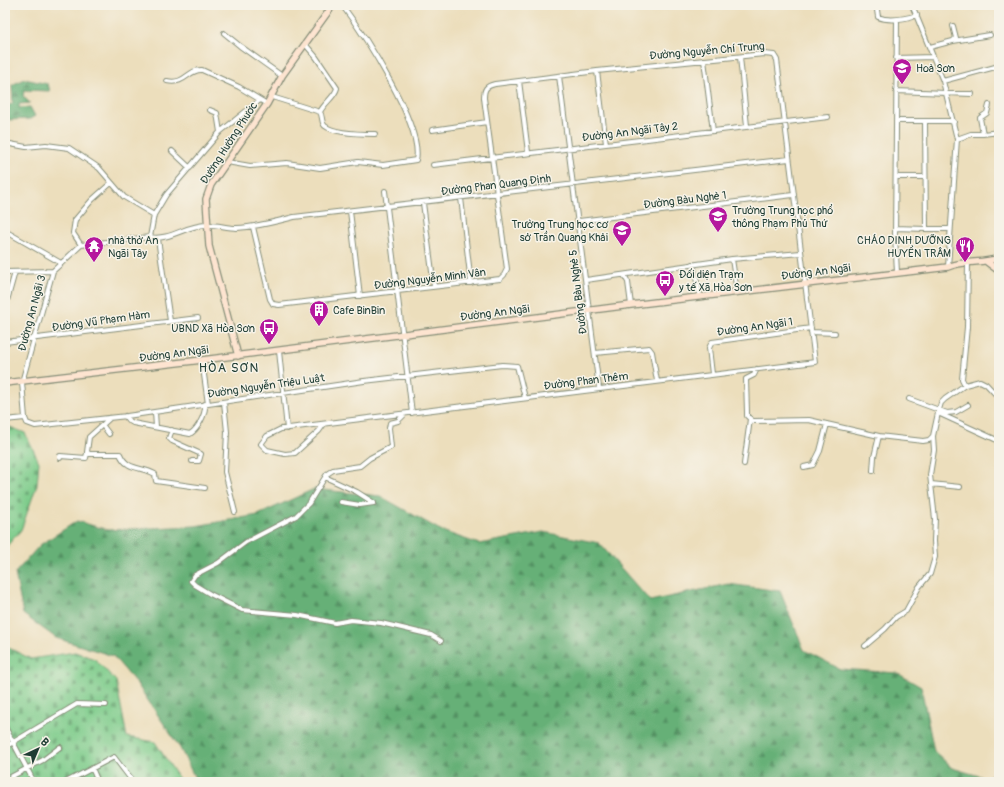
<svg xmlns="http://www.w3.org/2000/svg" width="1004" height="787" font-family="Pangolin,sans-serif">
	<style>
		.forest { fill: url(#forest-firs); stroke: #427656 }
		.cemetery { fill: url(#cemetery-stones); stroke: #4e8460 }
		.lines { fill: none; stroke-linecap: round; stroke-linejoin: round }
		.street-casing { stroke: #868e78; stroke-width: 6 }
		.secondary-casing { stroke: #868e78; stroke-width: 8 }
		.street { stroke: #fff; stroke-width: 4 }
		.secondary { stroke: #fde4d0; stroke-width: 5.5 }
		.labels { text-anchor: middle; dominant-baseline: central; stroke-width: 3; stroke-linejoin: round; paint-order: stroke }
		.street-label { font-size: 11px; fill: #1f3d34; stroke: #f7f3e8 }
		.poi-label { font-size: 11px; fill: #1f3d34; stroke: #f7f3e8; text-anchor: start }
		.quarter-label { font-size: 13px; letter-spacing: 1px; fill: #1f3d34; stroke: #f7f3e8 }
	</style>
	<defs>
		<pattern id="forest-firs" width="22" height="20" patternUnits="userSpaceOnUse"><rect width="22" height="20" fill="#66b077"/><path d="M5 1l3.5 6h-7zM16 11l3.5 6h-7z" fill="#539062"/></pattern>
		<pattern id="cemetery-stones" width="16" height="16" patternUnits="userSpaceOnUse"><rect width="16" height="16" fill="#7ecc8b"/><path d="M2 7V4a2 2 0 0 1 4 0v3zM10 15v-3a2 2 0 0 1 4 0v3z" fill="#67a772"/></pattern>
	</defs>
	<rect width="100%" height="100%" fill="#f7f3e8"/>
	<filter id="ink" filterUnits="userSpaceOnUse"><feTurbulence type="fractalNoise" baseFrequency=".025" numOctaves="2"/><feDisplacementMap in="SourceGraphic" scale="8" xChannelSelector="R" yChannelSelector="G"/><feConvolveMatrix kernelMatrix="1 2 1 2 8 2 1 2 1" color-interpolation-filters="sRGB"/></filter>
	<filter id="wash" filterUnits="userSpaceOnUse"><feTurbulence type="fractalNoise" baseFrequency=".012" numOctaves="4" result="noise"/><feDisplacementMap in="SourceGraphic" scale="16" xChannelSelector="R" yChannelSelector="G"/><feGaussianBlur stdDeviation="0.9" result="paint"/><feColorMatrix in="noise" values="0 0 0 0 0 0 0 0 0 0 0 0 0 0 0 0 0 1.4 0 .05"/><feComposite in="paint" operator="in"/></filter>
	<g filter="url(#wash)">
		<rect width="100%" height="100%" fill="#ecdebc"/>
		<path class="forest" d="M24 79 48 84 50 91 24 90 23 96 30 103 19 104V108L30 107 35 116 30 119 5 120V107L13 103 12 85Z
			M314 489 380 496 442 531 479 544 543 532 599 543 650 601 728 584 780 591 804 650 840 669 897 673 921 687 934 751 952 768 986 778 999 770V782H197L180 748 137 684 113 656 56 638 23 614 15 573 40 545 77 521 108 530 195 526 258 515Z"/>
		<path class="cemetery" d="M5 425 25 433 39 462 37 485 21 530 5 548Z
			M5 646 31 659 75 652 95 659 116 681 127 737 155 742 181 782H5Z"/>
	</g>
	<g filter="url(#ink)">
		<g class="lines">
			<g class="street-casing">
				<path id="street" d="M912 5 943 81 957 139 948 267
					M877 10 878 17C890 22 904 19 917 15
					M897 20 895 236 897 272
					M224 33 240 46 282 76
					M953 41 990 35
					M305 44 316 57 337 88C335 97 324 103 320 112
					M930 47 953 41 956 38 953 26
					M740 57 747 126
					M896 58 933 57
					M704 60 713 131
					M597 71 606 144
					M559 76 599 388
					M167 81C186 85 188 69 202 70L239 87 267 104
					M519 81 528 152
					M943 81 999 66
					M896 91 972 94
					M272 97 320 112C323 116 321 123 325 126 335 134 363 134 375 134
					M210 110 217 113 220 132
					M896 121H950L954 122
					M432 130 487 122
					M983 134 999 132
					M957 139 971 134H983L980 118 987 113 989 105
					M5 143 26 147 46 145 69 148 99 168 124 197 154 215
					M172 151 190 168
					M227 162 250 166 287 163 320 168 358 162 383 165 416 160C424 127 363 33 342 5
					M433 165 828 117
					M897 177H925
					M385 191 412 413
					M461 198 471 283
					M423 203 434 287
					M350 211 360 296
					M579 221 793 195
					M253 227 270 299 273 304 279 305 500 279 504 275 507 269 484 98C484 89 486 86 495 84L597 71 764 54 774 55 777 60 815 362 281 429 267 436 261 444 267 450 285 454 295 453 319 431 324 424
					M895 228 926 229 925 121
					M926 229H950
					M5 231 61 263
					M150 237 154 215 166 195 220 132 260 100
					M158 239 170 321
					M81 245 73 233 75 220 92 200 111 183
					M732 259 801 253
					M693 264 700 296
					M5 272 53 271
					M624 275 628 282 631 305
					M586 280 732 259 737 292
					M5 308 15 272
					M811 332 835 333
					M5 342 198 318
					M279 351 287 429
					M595 353 649 348 652 352 657 381
					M202 360 208 404
					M757 369 754 375 746 379 747 412V416L753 421 809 420 879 436 923 441 929 440 933 436
					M712 374 709 348 712 342 811 328
					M965 385 962 379 967 327 968 263
					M525 398 517 366 502 365 364 381 127 416 35 426 27 423 25 418 22 382 53 271 81 245 150 237C170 241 186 225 206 225 216 224 226 228 237 228 256 227 275 222 294 217L789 159
					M909 399 947 413 956 412 968 405
					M224 402 227 432 225 472 235 512
					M155 412 156 427
					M938 413 999 441
					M404 415 398 421 390 423 389 428 391 447 370 458 360 466 333 470 327 474 309 503 296 516 246 542 218 563 195 575 191 581 195 585 210 594 242 610 297 615 335 623 351 620 381 623 431 635 441 641
					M125 416 128 420 133 423 190 434C198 429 206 414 205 404
					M110 418 89 437 87 452 89 454H120C127 471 141 466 155 474L156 481 205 488
					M5 420 25 418
					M103 426 109 434
					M172 430 169 438 172 441 201 454 199 461H192
					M60 458V456L86 458 87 453 89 454
					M744 464 750 419
					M804 467 813 465 820 451 827 424
					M873 471 874 457 879 436
					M325 477 357 492 374 503 360 505 341 502
					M931 484 960 487
					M865 646 885 629 896 617 906 611 919 587 930 574 935 557 934 541 935 519 930 475 934 450 933 436 938 413 941 403 945 399 965 385 980 381 986 384 999 398
					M5 662 7 675 5 676
					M5 727 34 782
					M5 747 77 704 106 705
					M92 768 98 782
					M5 780 43 760 60 747
					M66 782 114 757 133 782"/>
			</g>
			<g class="secondary-casing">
				<path id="secondary" d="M987 262 999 271
					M238 356 209 246 206 199 211 185 267 104 282 76 333 5
					M5 383 202 360 631 305 948 267C963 260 982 264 999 258"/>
			</g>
			<use href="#street" class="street"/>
			<use href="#secondary" class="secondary"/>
		</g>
	</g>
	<defs>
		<g id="school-pin" transform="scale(1)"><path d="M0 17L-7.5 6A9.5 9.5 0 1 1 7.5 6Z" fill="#b5179e" stroke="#f7f3e8"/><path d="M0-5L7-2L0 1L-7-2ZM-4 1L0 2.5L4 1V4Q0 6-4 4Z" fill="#fff"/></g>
		<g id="temple-pin" transform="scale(1)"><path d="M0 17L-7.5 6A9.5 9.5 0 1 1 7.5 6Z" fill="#b5179e" stroke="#f7f3e8"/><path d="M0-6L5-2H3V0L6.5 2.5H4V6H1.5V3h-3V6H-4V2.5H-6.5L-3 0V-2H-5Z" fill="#fff"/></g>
		<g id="restaurant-pin" transform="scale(1)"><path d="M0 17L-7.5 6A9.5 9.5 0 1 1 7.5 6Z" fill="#b5179e" stroke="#f7f3e8"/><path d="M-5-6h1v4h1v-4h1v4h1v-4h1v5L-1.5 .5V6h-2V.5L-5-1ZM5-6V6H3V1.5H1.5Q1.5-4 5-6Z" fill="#fff"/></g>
		<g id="bus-pin" transform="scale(1)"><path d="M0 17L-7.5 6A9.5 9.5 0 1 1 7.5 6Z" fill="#b5179e" stroke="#f7f3e8"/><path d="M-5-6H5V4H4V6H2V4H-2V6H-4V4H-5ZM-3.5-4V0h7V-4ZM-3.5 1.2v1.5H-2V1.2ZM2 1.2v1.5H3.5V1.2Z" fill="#fff"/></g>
		<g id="building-pin" transform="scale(1)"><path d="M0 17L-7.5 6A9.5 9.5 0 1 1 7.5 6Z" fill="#b5179e" stroke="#f7f3e8"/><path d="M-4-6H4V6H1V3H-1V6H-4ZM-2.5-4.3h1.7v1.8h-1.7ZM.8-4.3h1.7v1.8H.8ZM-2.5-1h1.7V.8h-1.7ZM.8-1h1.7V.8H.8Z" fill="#fff"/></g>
	</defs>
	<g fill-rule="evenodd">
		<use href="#school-pin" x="902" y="68"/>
		<use href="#school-pin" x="718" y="216"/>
		<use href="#school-pin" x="622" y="230"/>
		<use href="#temple-pin" x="94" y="246"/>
		<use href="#restaurant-pin" x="965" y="246"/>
		<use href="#bus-pin" x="665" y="280"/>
		<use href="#building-pin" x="319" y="310"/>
		<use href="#bus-pin" x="269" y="328"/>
	</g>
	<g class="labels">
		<g class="street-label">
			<text transform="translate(707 51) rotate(-5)">Đường Nguyễn Chí Trung</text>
			<text transform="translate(630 132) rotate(-7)">Đường An Ngãi Tây 2</text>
			<text transform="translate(229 143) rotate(-57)">Đường Hưởng Phước</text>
			<text transform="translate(496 185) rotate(-7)">Đường Phan Quang Định</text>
			<text transform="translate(685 200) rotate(-7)">Đường Bàu Nghè 1</text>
			<text transform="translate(816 272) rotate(-7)">Đường An Ngãi</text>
			<text transform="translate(430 279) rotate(-7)">Đường Nguyễn Minh Vân</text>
			<text transform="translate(578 292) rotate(-97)">Đường Bàu Nghè 5</text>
			<text transform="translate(32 313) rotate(-75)">Đường An Ngãi 3</text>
			<text transform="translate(495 313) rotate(-7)">Đường An Ngãi</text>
			<text transform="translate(101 321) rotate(-8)">Đường Vũ Phạm Hàm</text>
			<text transform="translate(755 327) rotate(-8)">Đường An Ngãi 1</text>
			<text transform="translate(174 354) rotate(-7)">Đường An Ngãi</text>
			<text transform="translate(586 381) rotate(-7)">Đường Phan Thêm</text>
			<text transform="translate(266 386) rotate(-8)">Đường Nguyễn Triệu Luật</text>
		</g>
		<g class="poi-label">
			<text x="916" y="68">Hoà Sơn</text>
			<text x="732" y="210">Trường Trung học phổ<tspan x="732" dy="13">thông Phạm Phú Thứ</tspan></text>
			<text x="608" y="224" text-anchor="end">Trường Trung học cơ<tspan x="608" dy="13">sở Trần Quang Khải</tspan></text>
			<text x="108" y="240">nhà thờ An<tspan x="108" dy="13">Ngãi Tây</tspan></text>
			<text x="951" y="240" text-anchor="end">CHÁO DINH DƯỠNG<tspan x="951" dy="13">HUYỀN TRÂM</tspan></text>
			<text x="679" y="274">Đối diện Trạm<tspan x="679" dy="13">y tế Xã Hòa Sơn</tspan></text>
			<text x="333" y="310">Cafe BinBin</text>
			<text x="255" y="328" text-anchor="end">UBND Xã Hòa Sơn</text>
		</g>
		<g class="quarter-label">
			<text x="229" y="368">HÒA SƠN</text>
		</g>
	</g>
	<rect width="1004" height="787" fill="none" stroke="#f7f3e8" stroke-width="20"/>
	<g transform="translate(38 749) rotate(44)" stroke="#f7f3e8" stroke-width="3" paint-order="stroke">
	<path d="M0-3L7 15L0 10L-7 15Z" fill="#1f3d34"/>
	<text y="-6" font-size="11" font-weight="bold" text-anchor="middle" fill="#1f3d34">B</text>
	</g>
</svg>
